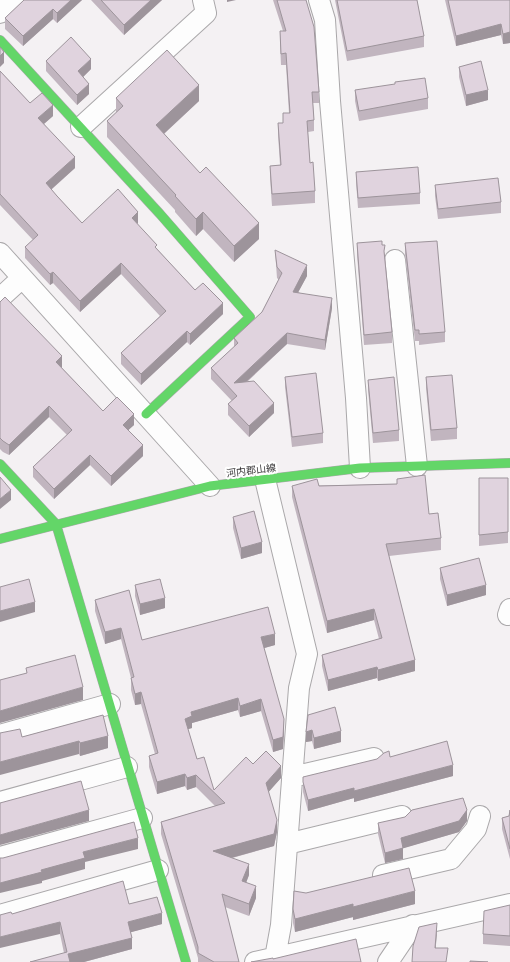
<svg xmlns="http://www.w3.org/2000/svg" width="510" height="962" font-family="Inter,'Noto Sans JP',sans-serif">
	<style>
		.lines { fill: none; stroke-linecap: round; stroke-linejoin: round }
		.street-casing { stroke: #aaa8aa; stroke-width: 22 }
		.fast-casing { stroke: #aaa8aa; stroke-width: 10 }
		.street { stroke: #fdfdfd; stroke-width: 20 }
		.fast { stroke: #63d668; stroke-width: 9 }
		.wall { fill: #c1b5bf }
		.shaded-wall { fill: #9d949b }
		.building { fill: #e0d3de; stroke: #9d949b }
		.labels { text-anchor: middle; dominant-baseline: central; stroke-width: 4; stroke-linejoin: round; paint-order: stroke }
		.street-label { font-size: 10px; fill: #3a383a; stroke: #fff }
	</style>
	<rect width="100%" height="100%" fill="#f4f1f3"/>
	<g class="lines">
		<g class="street-casing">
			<path id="street" d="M319 0 325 20 330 101 356 398 360 468
				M0 13 14 0
				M81 127 206 13 203 0
				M0 253 210 486
				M395 260 417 466
				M0 298 22 278
				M265 479 307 654 299 688 281 925 275 958
				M508 615 510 609
				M0 735 110 704
				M292 777 374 758
				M0 802 127 767
				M287 844 402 816
				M0 857 142 818
				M383 875 451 859 476 829 480 816
				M0 915 158 870
				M255 962 510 904
				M388 962 413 925"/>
		</g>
		<g class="fast-casing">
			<path id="fast" d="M0 40 160 214 250 317 146 414
				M0 464 56 524 186 962
				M0 539 210 486 360 468 510 463"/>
		</g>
		<use href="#street" class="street"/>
		<use href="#fast" class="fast"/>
	</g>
	<path class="wall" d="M24 0H82L57 23 53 19 23 46 5 29V18Z
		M91 0H162L124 35Z
		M273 0H306L319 92V103H313L314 120V131L308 132 310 163 315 191V203L272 206 270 177V166L280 165 278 134V123H283V113H289L286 65H281L280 42V31H283Z
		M335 0H417L424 36V47L347 61Z
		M445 0H510V43L503 44 501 35 456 46Z
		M46 61 91 69 83 77 89 94 77 105 46 71Z
		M459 67 488 100 466 106 459 77Z
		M0 71 30 103 53 116 44 124 75 168 51 190 57 196 82 223H138L137 224 157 249 195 290 223 314 190 345 187 342 141 385 121 364V353L160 316 121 274 80 312 53 283 50 285 25 258V247L33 240 0 205Z
		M355 90 428 98V109L359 121 355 101Z
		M116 98 199 101 164 134 259 239 234 262 203 229 196 236 175 212V210L107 137V121L116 113Z
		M356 172 420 193V204L358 208 356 182Z
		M435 185 501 202V213L438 219 435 196Z
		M357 243 382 245 385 255 392 332V343L364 345 357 254Z
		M405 243 445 332V342L419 345V341H415L405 254Z
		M275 250 307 276 298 292 332 308 325 350 287 344 247 382 274 413 249 437 228 415V404L232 401 211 379V368L234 347V338L262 312 279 280 277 278Z
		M0 302 62 367V368L103 411 134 425 128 430 143 456 111 486 90 465 54 499 33 477V467L67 435 49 417 9 455 3 452 0 449Z
		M285 377 323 433V443L292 447 285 387Z
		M426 377 457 428V439L431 441 426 388Z
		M368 380 399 430V441L373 443 368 390Z
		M479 478H508V543L479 546Z
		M397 479 429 514 441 538V550L389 556 415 671 378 681 377 678 328 691 322 666V655L379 639 374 620 327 633 292 497V486L397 484Z
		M233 517 262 553 241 559 233 528Z
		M440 568 486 595 447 606 440 579Z
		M135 585 165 608 140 615 135 596Z
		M95 600 142 640 275 645 264 648 284 731 283 749 273 752 261 711 240 717 238 710 192 723V728L188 729 197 759 214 790 253 764 281 778 268 792 277 832 274 846 232 858 249 875 246 883 256 898 249 916 225 907 239 962H198V958L161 834V822L215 806 196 787 187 790 185 786 157 794 149 767V756L155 754 141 704 135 705 131 690V678L121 639 105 644 95 611Z
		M103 715 108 748 80 756 79 754 22 737Z
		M308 715 341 742 314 749 312 741 306 742Z
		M390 757 453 776 354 802V798L308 811 303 792V782Z
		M510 810V859L502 829V818L509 816Z
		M467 821 459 832 403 848V859L385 863 378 834V823Z
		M306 893 415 904 353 920V917L295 932 293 923V909Z
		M129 904 162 924 131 932 132 949 84 962H30L64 953 60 934 12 914Z
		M510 905V946L483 944V934Z"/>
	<path class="shaded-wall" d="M71 0H82L57 23V13Z
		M151 0H162L124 35V25Z
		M227 0H236L227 2Z
		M53 9V19L23 46V36Z
		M501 24V35L456 46V36Z
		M510 32V43L503 44V34Z
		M4 52V63L0 67V56Z
		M91 59V69L78 82V71Z
		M89 84V94L77 105V95Z
		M199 85V101L156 141V125Z
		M488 90V100L466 106V95Z
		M53 105V116L38 129V118Z
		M75 157V168L46 194V183Z
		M138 212V223L132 229V218Z
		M203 212V229L196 236V219Z
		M259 223V239L234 262V246Z
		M121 263V274L80 312V301Z
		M307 265V276L293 302V292Z
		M53 272V283L50 285V274Z
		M332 298V308L325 350V340Z
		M223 303V314L190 345V334Z
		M187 331V342L141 385V374Z
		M287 333V344L234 393V383Z
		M62 356V367L56 373V362Z
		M274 403V413L249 437V426Z
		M49 406V417L9 455V445Z
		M134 414V425L123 435V425Z
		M143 445V456L111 486V476Z
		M90 455V465L54 499V489Z
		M11 490V500L0 509V499Z
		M262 542V553L241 559V548Z
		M486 585V595L447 606V595Z
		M165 598V608L140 615V604Z
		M35 602V612L0 622V611Z
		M374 609V620L327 633V621Z
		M121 628V639L105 644V632Z
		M275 634V645L261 649V637Z
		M415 660V671L378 681V670Z
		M377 667V678L328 691V680Z
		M83 687V700L0 723V711Z
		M141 692V704L135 705V694Z
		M238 698V710L192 723V728L185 730V719L191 712Z
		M261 699V711L240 717V706Z
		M284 719V731L283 749 273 752V740Z
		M312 730V741L306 742V732Z
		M341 731V742L314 749V738Z
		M108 736V748L80 756V743Z
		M79 741V754L0 775V762Z
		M453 765V776L354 802V791Z
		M281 766V778L266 795V783Z
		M185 774V786L157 794V782Z
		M196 775V787L187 790V778Z
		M354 788V798L308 811V800Z
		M89 810V821L0 845V835Z
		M467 810V821L459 832 401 849V838Z
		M277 820V832L274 846 213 863V851Z
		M138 838V849L85 862V869L42 881V883L0 893V883L41 870 83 852Z
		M403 848V859L385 863V853Z
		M249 864V875L242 893V881Z
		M256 886V898L249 916V904Z
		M415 891V904L353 920V907Z
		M353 904V917L295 932V919Z
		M162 913V924L128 933V922Z
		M60 922V934L0 948V937Z
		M437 923V932L435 957V948Z
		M132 938V949L84 962H68V954Z"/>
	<path class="building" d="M24 0H71L57 13 53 9 23 36 5 18Z
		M101 0H151L124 25Z
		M277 0H306L314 27 319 92H312L314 120 307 121 310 163 313 162 315 191 272 194 270 166 281 165 278 123H283V113H290L286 53 281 54 280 31H286Z
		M337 0H417L424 36 347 51Z
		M448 0H510V32L503 34 501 24 456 36Z
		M71 37 91 59 78 71 89 84 77 95 46 61Z
		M0 47 4 52 0 56Z
		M167 50 199 85 156 125 200 173 206 167 259 223 234 246 203 212 196 219 175 196 176 195 107 121 123 106 116 98Z
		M481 61 488 90 466 95 459 67Z
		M0 71 30 103 42 93 53 105 38 118 75 157 46 183 57 196 82 223 118 189 138 212 132 218 157 245 155 247 195 290 203 283 223 303 190 334 187 331 141 374 121 353 166 311 121 263 80 301 53 272 50 274 25 247 38 235 0 194Z
		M425 78 428 98 359 111 355 90 395 84V82Z
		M418 167 420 193 358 198 356 172Z
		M498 178 501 202 438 209 435 185Z
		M382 241V245H385L384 251 392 332 364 335 357 243Z
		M437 241 445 332 419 334V330H415L405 243Z
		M275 250 307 265 293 292 332 298 325 340 287 333 234 383 254 381 274 403 249 426 228 404 237 396 211 368 238 343 234 338 262 312 282 273 277 267Z
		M5 297 62 356 56 362 103 411 117 397 134 414 123 425 143 445 111 476 90 455 54 489 33 467 72 430 49 406 9 445 3 441 0 438V302Z
		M316 373 323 433 292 437 285 377Z
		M452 375 457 428 431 430 426 377Z
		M394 377 399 430 373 433 368 380Z
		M425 475 429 514 438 513 441 538 386 544 415 660 378 670 377 667 328 680 322 655 382 638 374 609 327 621 292 486 317 479 319 486 397 484V479Z
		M0 477 11 490 0 499Z
		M479 478H508V532L479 535Z
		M254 511 262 542 241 548 233 517Z
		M479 558 486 585 447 595 440 568Z
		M29 579 35 602 0 611V587Z
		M160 579 165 598 140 604 135 585Z
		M129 590 142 640 268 607 275 634 261 637 284 719 283 737 273 740 261 699 240 706 238 698 191 712 192 716 185 719 197 759 204 757 214 790 246 757 253 764 266 751 281 766 266 783 277 820 274 834 213 851 249 864 242 881 256 886 249 904 222 894 239 962H214L198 953V947L161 822 225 803 196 775 187 778 185 774 157 782 149 756 158 753 141 692 135 694 131 678 134 677 121 628 105 632 95 600Z
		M75 655 83 687 0 711V680L27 673 26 668Z
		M335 707 341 731 314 738 312 730 306 732 308 715Z
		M103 715 108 736 80 743 79 741 0 762V733L20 729 22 737Z
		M447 741 453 765 354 791V788L308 800 303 782V777L377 759 384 753 389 751 390 757Z
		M81 781 89 810 0 835V803Z
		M463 798 467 810 459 821 401 838 403 848 385 853 378 823 405 817 412 810Z
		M510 810V849L502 818 509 816Z
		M134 822 138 838 83 852 85 858 41 870 42 872 0 883V858H3Z
		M409 868 415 891 353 907V904L295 919 293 909 294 891 306 893Z
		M123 881 129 904 157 897 162 913 128 922 132 938 68 954 70 962H30L67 952 60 922 0 937V915L11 912 12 914Z
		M510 905V936L483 934 484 911Z
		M437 923 435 948H448L446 962H412L413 946 419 927Z
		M356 939 361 962H251L273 958V959Z
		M470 961 488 962H470Z"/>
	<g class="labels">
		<g class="street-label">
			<text transform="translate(251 470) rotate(-7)">河内郡山線</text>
		</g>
	</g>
</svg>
